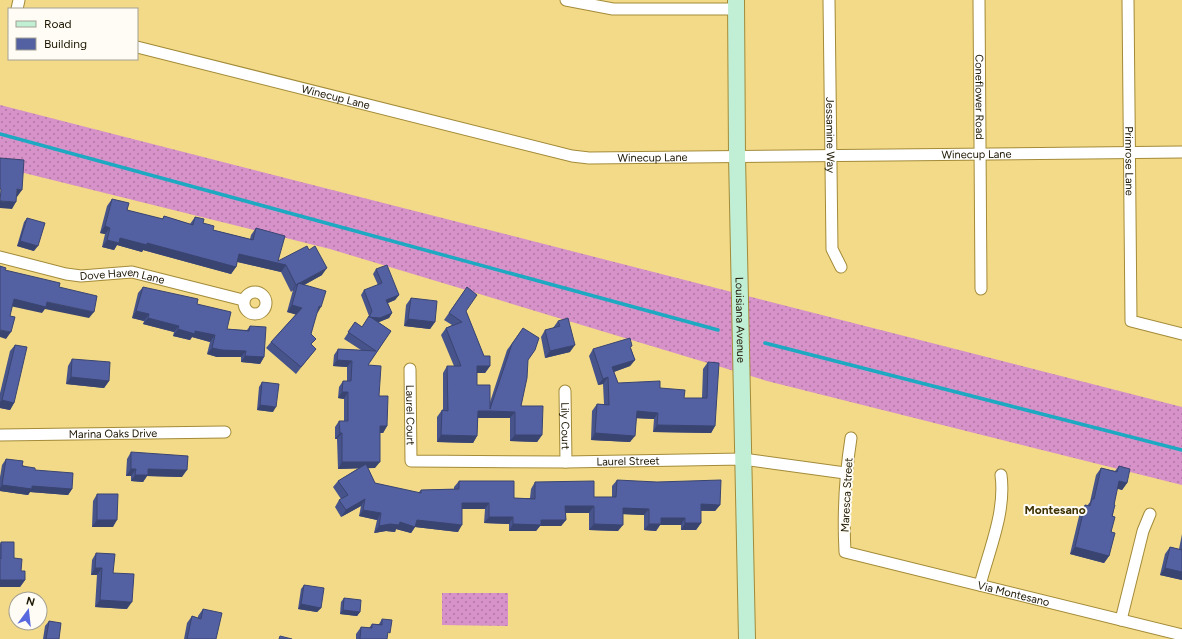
<svg xmlns="http://www.w3.org/2000/svg" width="1182" height="639" font-family="Figtree,sans-serif">
	<style>
		.grass { fill: url(#grass-dots) }
		.lines { fill: none; stroke-linecap: round; stroke-linejoin: round }
		.stream { stroke: #1ca9c1; stroke-width: 3.5 }
		.street-casing { stroke: #a38b39; stroke-width: 13 }
		.secondary-casing { stroke: #a38b39; stroke-width: 18 }
		.street { stroke: #fff; stroke-width: 11 }
		.secondary { stroke: #c1efd5; stroke-width: 16 }
		.wall { fill: #47538b }
		.shaded-wall { fill: #3a4471 }
		.building { fill: #5361a2; stroke: #3a4471 }
		.labels { text-anchor: middle; dominant-baseline: central; stroke-width: 4; stroke-linejoin: round; paint-order: stroke }
		.street-label { font-size: 11px; fill: #1c1500; stroke: #fefcf4 }
		.neighbourhood-label { font-size: 12px; font-weight: bold; fill: #3f3304; stroke: #fefcf4 }
	</style>
	<defs>
		<pattern id="grass-dots" width="8" height="8" patternUnits="userSpaceOnUse"><rect width="8" height="8" fill="#d692c9"/><path d="M2 2h.1M6 6h.1" fill="none" stroke="#ad76a1" stroke-width="1.8" stroke-linecap="round"/></pattern>
	</defs>
	<rect width="100%" height="100%" fill="#f2da88"/>
	<path class="grass" d="M0 105 1182 407V485L767 381 330 249 0 167Z
		M442 593H508V626L442 625Z"/>
	<g class="lines">
		<path class="stream" d="M0 134 718 330
			M765 343 1182 450"/>
		<g class="street-casing">
			<g id="street">
				<path d="M566 0 613 9H736"/>
				<path id="s1" d="M829 0 832 249 841 267"/>
				<path id="s2" d="M979 0 981 289"/>
				<path id="s3" d="M1128 0 1131 321 1182 334"/>
				<path d="M17 9 19 0"/>
				<path id="s4" d="M137 47 572 156 589 158 1182 152"/>
				<path id="s5" d="M0 257 66 274 81 276 132 272 243 300"/>
				<circle cx="255" cy="303" r="11"/>
				<path id="s6" d="M410 369 411 461 566 462 743 459 845 473"/>
				<path id="s7" d="M565 391 566 462"/>
				<path id="s8" d="M0 435 225 432"/>
				<path id="s9" d="M851 438C845 476 843 514 845 552L1182 635"/>
				<path d="M980 585C989 550 1006 512 1001 475"/>
				<path d="M1121 620 1143 531 1150 514"/>
			</g>
		</g>
		<g class="secondary-casing">
			<g id="secondary">
				<path id="s10" d="M736 0 737 156 747 639"/>
			</g>
		</g>
		<use href="#street" class="street"/>
		<use href="#secondary" class="secondary"/>
	</g>
	<path class="wall" d="M112 199 127 210 162 219 164 216 190 224 195 217 203 223 213 230 250 239 251 235 256 228 278 261 322 275 304 285 316 314 311 334 312 345 316 349 311 355 296 374 266 348 271 342 296 314 287 312 293 290 291 292 281 272 237 262 236 267 231 274 143 250 142 252 117 245 114 250 102 247 105 234 100 233 107 206Z
		M27 218 34 251 17 246 24 222Z
		M376 269 399 295 395 300 388 303 392 313 389 318 378 322 391 331 368 365 379 396 387 426 383 433H380L375 468H368L375 483 418 493 421 490 454 489V487L459 481 514 498H530L531 489 535 482 594 497H612V486L617 480 720 505 715 511H701V523L696 530H681V525H660L656 531 644 530V515L623 514 618 531 589 530V513H566V520L561 526H540L536 531H509V524L484 523 485 509H462L458 532 415 527 411 533 396 529 395 532 386 531 374 533 377 520 359 516 361 506 341 517 335 507 339 500 341 499 333 487 338 481 359 468 338 469 337 439H335V427L339 421H344V399L338 398 339 387 343 381H347V367L333 366 334 355 338 349 361 350 344 339 355 322 362 327 369 316 361 295 364 290 378 285 373 274Z
		M143 287 197 304 227 329 247 330 250 326 264 357 260 364 241 362V357H217L207 354 210 342 192 337 190 340 173 336 174 332 143 324 144 321 132 318 138 293Z
		M467 287 466 311 484 356 490 366 485 373H477V385L490 402 507 350 523 328 528 360 521 406 542 435 537 442 510 441V418H478L477 436 473 443 437 442V417L442 410H443V373L447 366H454L441 335 446 328 452 325 444 320Z
		M411 298 435 322 430 329 404 326 406 305Z
		M558 321 570 352 545 358 541 337 545 330 553 328Z
		M15 345 14 403 10 410 0 408V393L10 351Z
		M631 348 635 360 630 366 614 372 618 383 660 388 684 398H702L703 369 708 362 715 426 711 433 653 432 654 419 636 418 630 442 591 440 592 411 597 404H604L603 384 598 385 589 356 593 349Z
		M72 359 109 381 104 388 66 384 68 366Z
		M262 382 273 412 257 410 259 387Z
		M131 452 182 477 147 476 143 482 131 481V476H126L127 459Z
		M6 459 35 470 72 489 68 495 30 492 28 495 0 491V477L2 465Z
		M1119 466 1127 483 1122 490 1117 488 1114 505 1109 556 1104 563 1070 554 1080 512 1085 505 1087 506 1090 502 1096 475 1101 468 1115 471Z
		M97 494 113 527H92L93 501Z
		M1182 534V580L1160 575 1165 554 1170 547 1179 549Z
		M1 542 14 558 21 571 25 580 20 587H0V544Z
		M96 553 113 573 127 609 95 607 97 575H91L92 560Z
		M304 585 321 608 317 612 298 609 301 589Z
		M344 598 360 612 357 616 340 614 341 602Z
		M203 609 216 639H184L187 623 192 616 198 618V616Z
		M382 619 387 637V639H356V634L361 627 369 628 372 624H379Z
		M49 621 59 639H43L45 626Z"/>
	<path class="shaded-wall" d="M17 189 22 190 17 197Z
		M0 201 16 202 12 209 0 208Z
		M105 226 110 228 105 234 100 233Z
		M120 238 147 243 236 267 231 274 143 250 142 252 117 245 114 250 102 247 107 240Z
		M20 241 38 246 34 251 17 246Z
		M239 254 286 265 281 272 234 261Z
		M327 268 322 275 297 289 298 283 293 290 291 292 296 285Z
		M399 295 395 300 383 305 386 300Z
		M14 299 47 302 94 312 89 318 45 309 42 313 10 306Z
		M292 305 302 308 297 315 287 312Z
		M319 306 321 307 317 314Z
		M136 311 149 314 144 321 132 318Z
		M392 313 389 318 377 323 369 317Z
		M148 318 179 326 174 332 143 324Z
		M408 319 435 322 430 329 404 326Z
		M178 329 195 331 215 335 210 342 192 337 190 340 173 336Z
		M0 330 11 332 6 339 0 337Z
		M575 345 570 352 545 358 550 351Z
		M212 348 246 351 241 357H217L207 354Z
		M245 356 264 357 260 364 241 362Z
		M337 360 352 361 347 367 333 366Z
		M635 360 630 366 608 374 612 367Z
		M477 366H490L485 373H473Z
		M71 377 109 381 104 388 66 384Z
		M608 377 603 384 598 385 603 379Z
		M342 392H348L344 399 338 398Z
		M2 400 14 403 10 410 0 408V402Z
		M260 405 276 407 273 412 257 410Z
		M478 411 515 412 510 418H473Z
		M637 411 658 413 654 419 632 418Z
		M657 425 715 426 711 433 653 432Z
		M380 426H387L383 433H376Z
		M340 433H342L337 439H335Z
		M595 433 635 436 630 442 591 440Z
		M441 435 477 436 473 443 437 442Z
		M515 435H542L537 442 510 441Z
		M342 462H380L375 468 338 469Z
		M131 469H136L131 476H126Z
		M148 469 187 470 182 477 147 476 143 482 131 481 135 475Z
		M1119 481 1127 483 1122 490 1114 488Z
		M2 485 32 486 72 489 68 495 30 492 28 495 0 491V488Z
		M365 499 361 506 341 517 346 510Z
		M462 503H489L485 509H458Z
		M701 504 720 505 715 511 697 510Z
		M565 506H594L589 513H561Z
		M623 508 649 509 644 515 619 514Z
		M363 510 381 513 377 520 359 516Z
		M489 517H513L509 524 484 523Z
		M661 518H685L681 525H660L656 531 644 530 649 524Z
		M97 520H117L113 527H92Z
		M417 520 462 525 458 532 415 527 411 533 396 529 395 532 386 531 374 533 379 526Z
		M541 520H566L561 526H540L536 531H509L513 524Z
		M685 523H701L696 530H681Z
		M594 524 623 525 618 531 589 530Z
		M1075 547 1109 556 1104 563 1070 554Z
		M95 568H102L97 575H91Z
		M1165 568 1182 572V580L1160 575Z
		M0 580H25L20 587H0Z
		M100 600 132 602 127 609 95 607Z
		M301 604 321 608 317 612 298 609Z
		M343 610 360 612 357 616 340 614Z"/>
	<path class="building" d="M0 158 24 160 22 190 17 189 16 202 0 201 1 189H0Z
		M112 199 129 203 127 210 163 219 164 216 193 225 195 217 204 219 203 223 214 226 213 230 253 240 256 228 285 236 278 261 307 246 309 250 315 246 327 268 296 285 286 265 239 254 236 267 147 243V245L120 238 119 243 107 240 110 228 105 226Z
		M27 218 45 223 38 246 20 241Z
		M387 265 399 295 386 300 392 313 380 318 369 317 372 311 364 290 382 283 376 269Z
		M0 266 6 268 5 270 60 283 59 287 97 296 94 312 47 302 46 307 14 299 10 316 15 317 11 332 0 330Z
		M298 283 326 291 321 307 319 306 311 334 316 339 311 344 316 349 301 367 271 342 302 308 292 305Z
		M143 287 198 299 197 304 231 312 227 329 249 331 250 326 266 327 264 357 245 356 246 351 222 350 212 348 215 335 195 331V334L178 329 179 326 148 318 149 314 136 311Z
		M467 287 477 295 466 311 484 356H490V366H477V385H490V409L512 344 523 328 539 338 535 350 528 360 527 378 521 406H543L542 435H515V412L490 411H478L477 436 441 435 442 410 448 411 447 366H461L446 328 462 322 449 313Z
		M411 298 437 301 435 322 408 319Z
		M369 316 391 331 368 365 381 366 379 396H388L387 426H380V462H342V433H340L339 421H348V392H342L343 381H351L352 361 337 360 338 349 376 351 348 332 355 322 362 327Z
		M568 318 575 345 550 351 545 330 560 326 558 321Z
		M630 338 632 346 630 347 635 360 612 367 618 383 660 381V388L685 390 684 398H707L708 362 719 363 715 426 657 425 658 413 637 411 635 436 595 433 597 404 609 405 608 377 603 379 593 349Z
		M15 345 27 347 14 403 2 400Z
		M72 359 110 362 109 381 71 377Z
		M262 382 279 384 276 407 260 405Z
		M131 452 188 456 187 470 148 469V475H135L136 469H131Z
		M6 459 23 461 22 466 35 468V470L73 473 72 489 32 486V489L2 485Z
		M366 464 375 483 421 493V490L459 489V481H514V498L535 499V482L594 481V497H616L617 480 657 482 721 480 720 505 701 504V523H685V518H661V524H649V509L623 508V525L594 524V506H565L566 520H541V525L513 524V517H489V503H462V525L417 520 415 527 400 522 399 525 390 524 379 526 381 513 363 510 365 499 346 510 339 500 348 495 338 481Z
		M1119 466 1130 469 1127 483 1119 481 1114 505H1115L1112 516 1115 517 1111 532 1115 533 1109 556 1075 547 1085 505 1090 506 1092 499H1094L1101 468 1117 472Z
		M97 494H118L117 520H97Z
		M1 542H14V558L22 559 21 571H25V580H0V558L1 559Z
		M1170 547 1182 550V549V572L1165 568Z
		M96 553 115 554 113 573 134 574 132 602 100 600 102 568H95Z
		M304 585 324 588 321 608 301 604Z
		M344 598 361 600 360 612 343 610Z
		M203 609 222 613 216 639H187L192 616 201 619Z
		M382 619 392 620 390 633 388 632 387 639H360L361 627 372 628V624L382 625Z
		M49 621 61 623 59 639H46Z
		M280 636 292 639H279Z"/>
	<g class="labels">
		<g class="street-label">
			<text stroke="none"><textPath href="#s4" startOffset="205">Winecup Lane</textPath></text>
			<text stroke="none"><textPath href="#s2" startOffset="97">Coneflower Road</textPath></text>
			<text stroke="none"><textPath href="#s1" startOffset="135">Jessamine Way</textPath></text>
			<text stroke="none"><textPath href="#s4" startOffset="853">Winecup Lane</textPath></text>
			<text stroke="none"><textPath href="#s4" startOffset="529">Winecup Lane</textPath></text>
			<text stroke="none"><textPath href="#s3" startOffset="161">Primrose Lane</textPath></text>
			<text stroke="none"><textPath href="#s5" startOffset="125">Dove Haven Lane</textPath></text>
			<text stroke="none"><textPath href="#s10" startOffset="320">Louisiana Avenue</textPath></text>
			<text stroke="none"><textPath href="#s6" startOffset="46">Laurel Court</textPath></text>
			<text stroke="none"><textPath href="#s7" startOffset="35">Lily Court</textPath></text>
			<text stroke="none"><textPath href="#s8" startOffset="113">Marina Oaks Drive</textPath></text>
			<text stroke="none"><textPath href="#s6" startOffset="309">Laurel Street</textPath></text>
			<text transform="translate(847 495) rotate(-87)">Maresca Street</text>
			<text stroke="none"><textPath href="#s9" startOffset="288">Via Montesano</textPath></text>
		</g>
		<g class="neighbourhood-label">
			<text x="1055" y="510">Montesano</text>
		</g>
	</g>
	<rect x="8" y="8" width="130" height="52" fill="#fefcf4" stroke="#a4a092"/>
	<rect x="16" y="21" width="20" height="6" fill="#c1efd5" stroke="#a4a092"/>
	<text x="44" y="28" font-size="12" fill="#1c1500">Road</text>
	<rect x="16" y="38" width="20" height="12" fill="#5361a2" stroke="#a4a092"/>
	<text x="44" y="48" font-size="12" fill="#1c1500">Building</text>
	<g transform="translate(28 611) rotate(15)"><circle r="19" fill="#fefcf4" stroke="#a4a092"/>
	<path d="M0-3L7 15L0 10L-7 15Z" fill="#5868df"/>
	<text y="-6" font-size="11" font-weight="bold" text-anchor="middle" fill="#1c1500">N</text>
	</g>
</svg>
